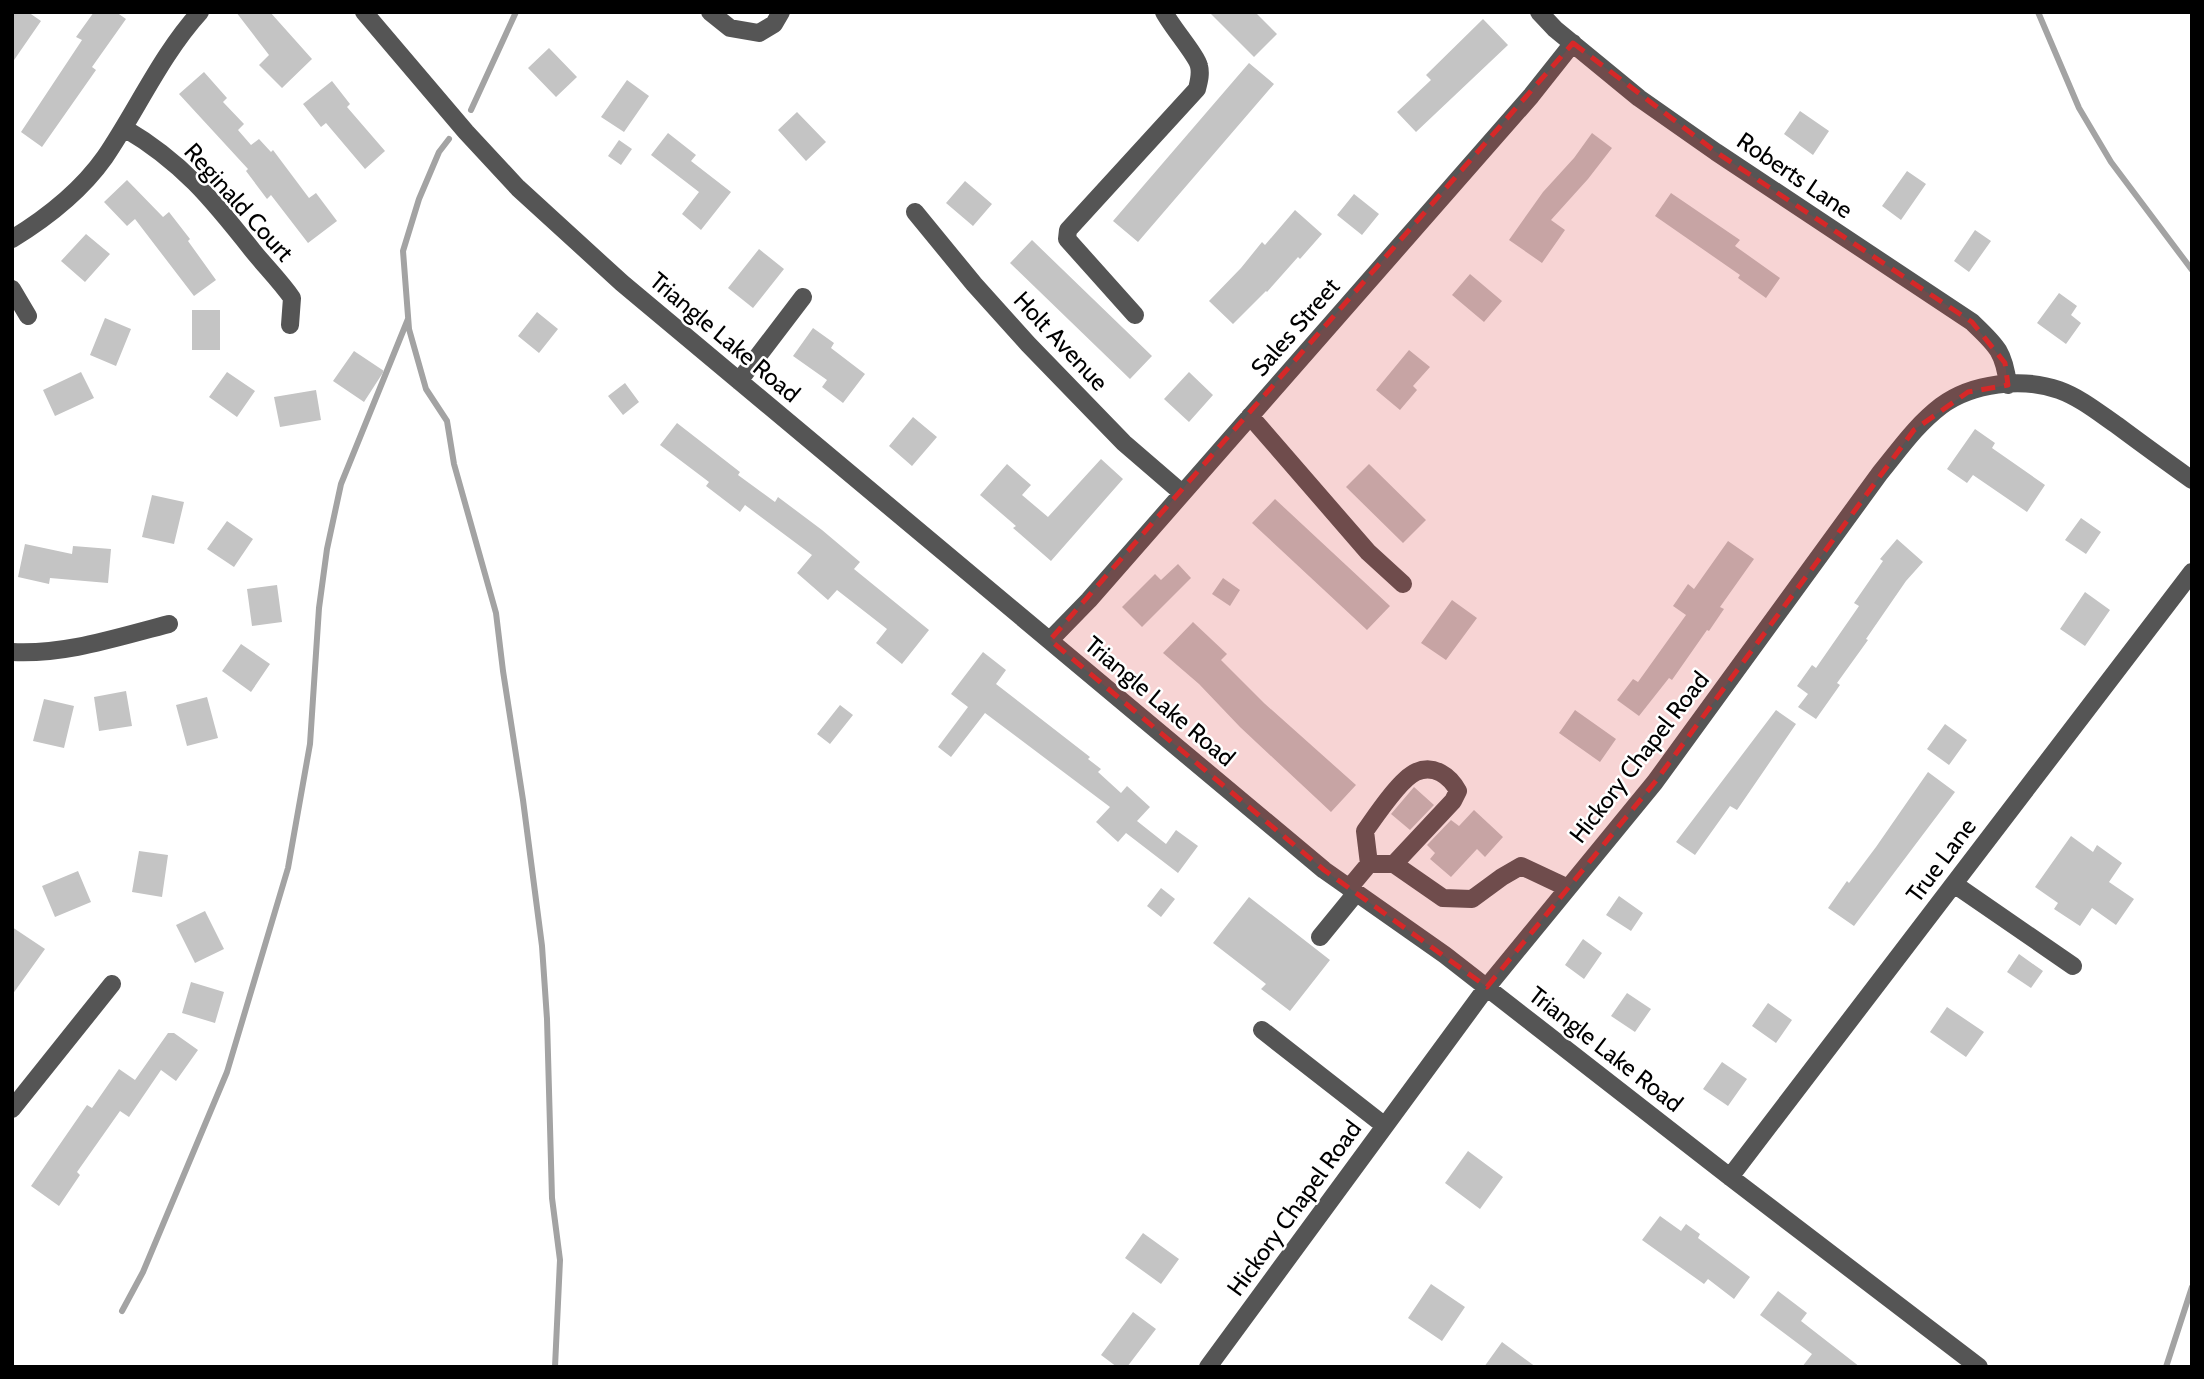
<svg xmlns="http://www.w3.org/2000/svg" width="2204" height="1379" font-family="Cabin,sans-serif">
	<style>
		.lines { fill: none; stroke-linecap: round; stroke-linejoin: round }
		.stream { stroke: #a3a3a3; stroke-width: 6 }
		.building { fill: #c4c4c4 }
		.minor { stroke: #555; stroke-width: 18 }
		.marked { fill: #d62828; fill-opacity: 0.2; stroke: #d62828; stroke-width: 5; stroke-dasharray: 14 9; stroke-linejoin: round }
		.labels { text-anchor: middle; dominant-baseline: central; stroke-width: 5; stroke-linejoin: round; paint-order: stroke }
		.street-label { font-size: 24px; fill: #000; stroke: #fff }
	</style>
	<rect width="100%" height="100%" fill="#fff"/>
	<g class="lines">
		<path class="stream" d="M2038 12 2079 108 2111 162 2192 270
			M471 110 516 12
			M449 139 439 152 419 199 403 251 409 329 426 389 447 421 454 464 496 613 503 671 523 800 542 946 547 1019 552 1198 560 1260 555 1367
			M122 1311 143 1272 227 1072 288 868 310 744 319 608 327 549 341 484 408 319
			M2166 1367 2192 1287"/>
	</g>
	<path class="building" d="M12 12H28L41 21 12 63Z
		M94 12H116L126 19 92 67 96 70 42 147 21 132 82 40 76 37Z
		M236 12H270L312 59 282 88 259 65 269 55Z
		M1209 12H1255L1277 34 1254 57Z
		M1483 19 1508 45 1416 132 1397 112 1431 80 1426 75Z
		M549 48 577 77 556 97 528 68Z
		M1249 63 1274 84 1138 242 1113 221Z
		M204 72 227 98 223 102 244 124 238 130 251 145 259 139 271 152 273 150 309 198 316 193 337 221 308 243 271 195 267 199 246 171 248 169 179 94Z
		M627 80 649 96 624 132 601 117Z
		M332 81 350 104 347 107 385 151 365 169 326 123 321 127 303 104Z
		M1800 111 1829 131 1813 155 1784 134Z
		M797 112 826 142 806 161 778 130Z
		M668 133 696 155 691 161 731 192 701 230 682 214 699 192 651 155Z
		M1592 133 1612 148 1588 179 1551 220 1565 230 1542 263 1509 240 1543 192 1574 158Z
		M619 140 632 149 621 165 608 156Z
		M1907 171 1926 184 1901 220 1882 206Z
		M127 180 163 217 169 212 190 239 188 241 216 280 194 296 135 219 127 226 104 202Z
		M965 181 992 204 973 226 946 203Z
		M1671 193 1740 240 1735 246 1780 278 1766 298 1738 278 1740 275 1655 216Z
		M1354 194 1379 214 1362 235 1337 215Z
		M1295 210 1322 234 1300 259 1298 257 1267 292 1266 291 1233 324 1209 301 1241 268 1262 242 1265 245Z
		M1975 230 1991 241 1969 272 1954 261Z
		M86 234 110 254 85 282 61 261Z
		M1032 240 1152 356 1130 379 1010 263Z
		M759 249 784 269 753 308 728 288Z
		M1470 274 1502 301 1484 322 1452 295Z
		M2059 293 2077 306 2071 315 2081 323 2066 344 2037 323Z
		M192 310H220V350H192Z
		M537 312 558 329 539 353 518 336Z
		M105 318 131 329 116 366 90 355Z
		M813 328 834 343 831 348 865 374 843 403 822 387 827 380 793 356Z
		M1409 350 1430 367 1413 386 1417 390 1400 410 1376 390Z
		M354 351 384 371 364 402 333 381Z
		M81 372 94 398 55 416 43 390Z
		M227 372 255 391 237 417 209 397Z
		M1189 372 1213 395 1189 422 1164 399Z
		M625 383 639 402 623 415 608 396Z
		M316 390 321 420 280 427 274 397Z
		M913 417 937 437 912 466 889 446Z
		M677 423 740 472 738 475 775 502 778 497 822 530 860 562 854 569 929 630 902 664 876 643 887 629 837 590 828 600 797 573 812 555 745 505 740 512 706 486 709 482 660 445Z
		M1975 429 1995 443 1992 448 2045 485 2027 512 1973 475 1967 483 1947 469Z
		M1101 459 1123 479 1051 561 1013 528 1016 526 980 495 1007 464 1031 485 1022 495 1048 517Z
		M1369 464 1426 520 1403 543 1346 487Z
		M152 495 184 502 174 544 142 537Z
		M1275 499 1390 606 1367 630 1252 523Z
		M2081 518 2101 532 2086 554 2065 540Z
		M227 521 253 539 234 567 207 549Z
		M1897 539 1923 562 1906 581 1866 639 1868 640 1837 683 1840 685 1816 719 1798 707 1808 694 1797 686 1812 665 1816 668 1859 606 1854 603 1883 561 1880 559Z
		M1728 541 1754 559 1720 607 1724 609 1709 631 1707 630 1672 680 1669 678 1639 716 1617 700 1633 679 1638 682 1686 615 1673 606 1688 584 1694 589Z
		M25 544 72 554 73 546 111 549 108 583 50 578 49 584 18 577Z
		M1178 564 1191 578 1142 627 1122 607 1155 574 1161 580Z
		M1223 578 1240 590 1230 606 1212 594Z
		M277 585 282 622 252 626 247 589Z
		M2085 592 2110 610 2085 646 2060 629Z
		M1452 600 1477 618 1446 660 1421 643Z
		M1193 622 1227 654 1221 660 1264 703 1356 785 1331 812 1240 727 1199 684 1163 653Z
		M241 644 270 664 251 692 222 671Z
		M983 652 1006 670 996 684 1090 757 1088 759 1101 769 1098 772 1121 793 1127 786 1150 807 1137 821 1166 844 1176 830 1198 846 1178 873 1126 833 1118 842 1096 822 1110 807 985 713 951 757 938 747 968 707 951 694Z
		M126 691 132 726 99 731 94 697Z
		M207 697 218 738 187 746 176 705Z
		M44 699 74 706 64 748 33 741Z
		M840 705 853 715 830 744 817 734Z
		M1575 710 1616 739 1600 762 1559 733Z
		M1776 710 1796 724 1737 810 1730 806 1695 855 1676 842Z
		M1945 724 1967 740 1949 765 1927 749Z
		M1928 772 1955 792 1854 926 1828 908 1847 881 1849 883 1876 847Z
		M1414 787 1434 805 1410 830 1391 814Z
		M1474 810 1503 837 1485 857 1477 849 1451 877 1430 859 1435 853 1427 845 1451 820 1459 826Z
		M2071 836 2093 852 2097 845 2122 863 2109 882 2134 899 2116 925 2092 908 2080 926 2054 909 2058 903 2035 887Z
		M139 851 168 855 162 897 132 892Z
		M78 871 91 902 55 917 42 886Z
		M1161 888 1175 899 1161 917 1147 906Z
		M1619 896 1643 913 1631 931 1606 915Z
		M1249 897 1330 960 1290 1011 1261 989 1266 984 1213 943Z
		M205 911 224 949 195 963 176 925Z
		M12 927 45 949 12 995Z
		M1583 939 1602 953 1584 979 1565 965Z
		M2019 954 2043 971 2031 988 2007 972Z
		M191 982 224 992 215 1023 182 1013Z
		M1627 993 1651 1009 1635 1032 1611 1016Z
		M1768 1003 1792 1020 1776 1043 1752 1026Z
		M1947 1007 1984 1032 1966 1057 1930 1032Z
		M168 1033H174L198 1050 176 1081 161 1070 129 1117 120 1111 77 1172 80 1175 59 1206 31 1186 87 1105 92 1108 119 1069 135 1080Z
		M1722 1062 1747 1079 1728 1106 1703 1089Z
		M1468 1151 1503 1177 1480 1209 1445 1183Z
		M1660 1216 1681 1231 1686 1224 1700 1234 1698 1238 1750 1277 1734 1299 1708 1279 1704 1284 1642 1240Z
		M1143 1233 1179 1259 1161 1284 1125 1258Z
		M1431 1284 1465 1307 1442 1341 1408 1318Z
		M1778 1291 1807 1313 1801 1321 1860 1367H1802L1812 1354 1760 1315Z
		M1133 1312 1156 1329 1127 1367H1117L1101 1355Z
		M1502 1342 1536 1367H1484Z"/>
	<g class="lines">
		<path class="minor" d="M364 12 466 132 518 188 622 283 1324 870 1445 955 1730 1177 1979 1367
			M710 12 730 28 759 33 774 24 781 12
			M1539 12 1555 29 1639 98 1716 152 1972 322C1996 345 2004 351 2008 385
			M124 128C182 162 212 199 253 251 266 267 281 282 292 298L290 325
			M915 212 974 284 1028 344 1124 443 1182 493
			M12 239C48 217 81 191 105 157 137 110 161 55 200 12
			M12 289 28 316
			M1135 315 1067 239 1068 230 1197 89C1199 81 1201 74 1199 66 1197 56 1171 26 1164 12
			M739 381 803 297
			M1250 416 1368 552 1403 584
			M1050 640 1089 600 1531 96 1573 43
			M12 652C65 655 118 637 169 624
			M1369 864 1365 831C1375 817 1400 779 1416 772 1434 764 1450 776 1458 791L1453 801 1394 864
			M1954 884 2073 966
			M1349 888 1369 864H1394L1443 898 1472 899 1502 877 1521 866 1568 888
			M1320 937 1356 893
			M1262 1030 1385 1126
			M12 1109 112 984
			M1730 1177 2192 572
			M1208 1367 1487 987 1655 782 1880 473C1899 450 1916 425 1941 406 1972 383 2022 377 2059 390 2081 398 2099 413 2118 426 2142 444 2167 462 2192 480"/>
	</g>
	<path class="marked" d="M1573 43 1716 152 1972 322 2005 363 2008 385 1968 392 1914 430 1655 782 1487 987 1324 870 1050 640Z"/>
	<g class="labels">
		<g class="street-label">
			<text transform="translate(1795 175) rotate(34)">Roberts Lane</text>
			<text transform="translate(239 202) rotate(48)">Reginald Court</text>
			<text transform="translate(1295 327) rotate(-49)">Sales Street</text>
			<text transform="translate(725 337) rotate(40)">Triangle Lake Road</text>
			<text transform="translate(1061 341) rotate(47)">Holt Avenue</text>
			<text transform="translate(1160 701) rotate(40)">Triangle Lake Road</text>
			<text transform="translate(1639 757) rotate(-52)">Hickory Chapel Road</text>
			<text transform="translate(1941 860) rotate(-53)">True Lane</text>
			<text transform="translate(1606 1049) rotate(38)">Triangle Lake Road</text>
			<text transform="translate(1294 1208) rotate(-54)">Hickory Chapel Road</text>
		</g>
	</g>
	<rect width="2204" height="1379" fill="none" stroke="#000000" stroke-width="28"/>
</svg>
